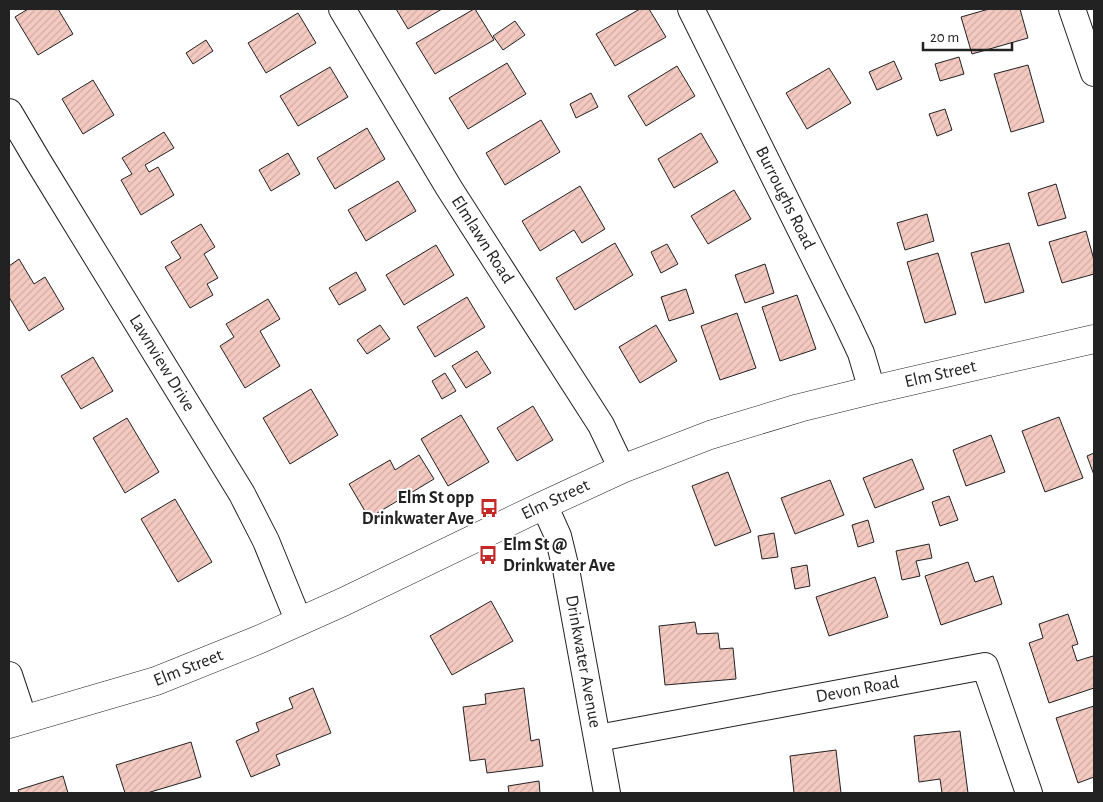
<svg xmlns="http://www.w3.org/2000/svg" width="1103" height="802" font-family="'Alegreya Sans',sans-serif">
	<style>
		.building { fill: url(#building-hatch); stroke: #222 }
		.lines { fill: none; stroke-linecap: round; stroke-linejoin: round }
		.minor-casing { stroke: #222; stroke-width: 28 }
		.secondary-casing { stroke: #222; stroke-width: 29 }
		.minor { stroke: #fff; stroke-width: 26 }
		.secondary { stroke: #fff; stroke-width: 28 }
		.labels { text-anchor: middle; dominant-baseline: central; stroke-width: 4; stroke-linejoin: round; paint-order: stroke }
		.street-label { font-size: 18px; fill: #222; stroke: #fff }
		.poi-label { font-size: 18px; font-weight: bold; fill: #222; stroke: #fff; text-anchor: end }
	</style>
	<defs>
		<pattern id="building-hatch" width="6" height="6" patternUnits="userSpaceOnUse" patternTransform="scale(1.25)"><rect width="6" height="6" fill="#f3c9c0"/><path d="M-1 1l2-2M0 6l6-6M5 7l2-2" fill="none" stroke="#d0aca5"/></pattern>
	</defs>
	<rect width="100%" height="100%" fill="#fff"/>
	<path class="building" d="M28 9H58L73 34 38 55 15 17Z
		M396 9H442L408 29Z
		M474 9H475L494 40 435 74 416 43Z
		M640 9H649L666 37 615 66 596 34Z
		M989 9H1020L1028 38 972 54 961 17Z
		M298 13 316 43 266 73 248 43Z
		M515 21 525 35 503 50 493 36Z
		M206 40 213 51 193 64 186 53Z
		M959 57 964 74 940 81 935 64Z
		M894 61 902 79 877 90 869 72Z
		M507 63 526 94 468 129 449 98Z
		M1028 65 1044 122 1011 132 994 74Z
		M677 66 695 96 646 126 628 96Z
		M330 67 348 97 298 126 280 96Z
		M829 68 851 103 807 129 786 93Z
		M93 80 114 115 83 134 62 99Z
		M591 93 598 107 576 118 570 104Z
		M945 109 952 130 937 136 929 114Z
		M541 120 560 152 505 185 486 153Z
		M367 128 385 159 335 189 317 158Z
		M164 132 174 148 145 165 149 172 158 167 174 195 141 215 121 180 132 174 122 158Z
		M701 133 718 162 674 188 658 159Z
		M288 153 300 174 271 191 259 170Z
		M398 181 416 211 366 241 348 210Z
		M1056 184 1066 218 1038 226 1028 193Z
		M580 186 605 229 582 243 574 230 540 251 522 221Z
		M734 190 751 219 708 244 691 216Z
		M927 214 934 241 905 250 897 223Z
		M201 224 215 247 204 254 218 278 207 284 213 295 190 308 165 267 181 258 171 242Z
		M1086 231 1094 260V274L1062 283 1049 242Z
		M615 243 633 275 575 310 556 278Z
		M1009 243 1024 292 985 303 971 253Z
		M667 244 678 264 661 273 651 252Z
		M436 245 454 275 404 305 386 275Z
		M938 253 956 314 925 323 907 262Z
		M19 259 34 284 45 277 64 309 29 331 9 297V266Z
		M765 264 774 293 745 303 735 275Z
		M356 272 366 290 339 305 329 288Z
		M686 289 694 313 669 321 661 297Z
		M797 295 816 349 780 361 762 307Z
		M467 297 485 327 435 357 417 327Z
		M268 299 280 319 260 331 280 366 245 388 220 346 234 337 226 324Z
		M737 313 756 368 720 380 701 326Z
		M380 325 390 339 367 354 357 340Z
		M656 325 677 361 640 383 619 347Z
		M477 351 491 373 466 388 452 366Z
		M93 357 113 391 81 409 61 376Z
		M445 373 456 391 442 399 432 381Z
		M311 389 338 435 290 464 263 418Z
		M533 406 553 440 517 461 497 428Z
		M461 415 489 462 448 486 421 439Z
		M1059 417 1083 478 1045 492 1022 431Z
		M127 418 159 472 125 493 93 438Z
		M991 435 1005 472 966 486 953 450Z
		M1094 453V475L1087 456Z
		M419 455 434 479 369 518 349 484 390 460 395 470Z
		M912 459 924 489 875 508 863 478Z
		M728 472 751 532 715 546 692 486Z
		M830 480 844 515 795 534 781 498Z
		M949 496 958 520 940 526 932 502Z
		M175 499 212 562 178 582 141 519Z
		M868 520 874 542 858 547 852 525Z
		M774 533 778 557 762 559 758 536Z
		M929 544 932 558 916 561 920 576 902 580 896 551Z
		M968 562 975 582 993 576 1002 604 941 625 925 576Z
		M807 565 810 586 795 589 791 568Z
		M875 577 888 617 829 636 816 597Z
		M491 601 513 641 452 675 430 636Z
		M1068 614 1078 644 1072 646 1077 661 1093 656 1094 660V688L1049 703 1029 643 1043 638 1039 624Z
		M695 622 697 634 718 633 720 649 733 648 736 679 665 685 659 626Z
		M313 688 331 733 276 755 280 765 251 777 236 741 259 731 256 723 293 708 289 698Z
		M524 688 531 741 539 739 543 766 487 773 485 759 470 761 463 707 486 704 485 694Z
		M1094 706V777L1078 783 1056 718Z
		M960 731 968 793H942L940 779 919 782 914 736Z
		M191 742 201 777 147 793H125L116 765Z
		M836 750 841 793H794L790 756Z
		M63 776 68 793H19L18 790Z
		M539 781 540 793H509L508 786Z"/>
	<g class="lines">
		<g class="minor-casing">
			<g id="minor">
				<path id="s1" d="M342 9 449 188 601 425 622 469"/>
				<path id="s2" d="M691 9 846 321 861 353 872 390"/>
				<path d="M1072 9 1094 73"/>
				<path id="s3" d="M9 112 38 161 242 494 266 541 299 622"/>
				<path id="s4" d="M544 505 558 536 566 569 607 793"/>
				<path d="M9 675 24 720"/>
				<path id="s5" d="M598 738 985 666 1029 793"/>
			</g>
		</g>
		<g class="secondary-casing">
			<g id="secondary">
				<path id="s6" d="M9 724 156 681 258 640 343 602 544 505 622 469 710 435 799 408 872 390 1094 339"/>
			</g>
		</g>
		<use href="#minor" class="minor"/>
		<use href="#secondary" class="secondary"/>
	</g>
	<defs>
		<g id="bus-bare" transform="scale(1.5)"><path d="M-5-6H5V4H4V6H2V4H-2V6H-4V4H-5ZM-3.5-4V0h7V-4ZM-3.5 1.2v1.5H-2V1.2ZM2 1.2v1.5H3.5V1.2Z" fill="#c62828" stroke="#fff" stroke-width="2.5" paint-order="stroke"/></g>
	</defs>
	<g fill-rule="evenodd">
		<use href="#bus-bare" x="489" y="508"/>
		<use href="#bus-bare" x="488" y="555"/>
	</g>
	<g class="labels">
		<g class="street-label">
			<text stroke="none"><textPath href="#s2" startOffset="211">Burroughs Road</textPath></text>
			<text stroke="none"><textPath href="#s1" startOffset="270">Elmlawn Road</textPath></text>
			<text stroke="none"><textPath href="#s3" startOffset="294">Lawnview Drive</textPath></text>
			<text stroke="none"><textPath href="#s6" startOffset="998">Elm Street</textPath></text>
			<text stroke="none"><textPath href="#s6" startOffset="592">Elm Street</textPath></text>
			<text stroke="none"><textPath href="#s4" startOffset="162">Drinkwater Avenue</textPath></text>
			<text stroke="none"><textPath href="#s6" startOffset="188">Elm Street</textPath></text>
			<text stroke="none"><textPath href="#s5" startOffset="264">Devon Road</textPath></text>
		</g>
		<g class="poi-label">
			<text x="474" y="498">Elm St opp<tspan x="474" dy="21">Drinkwater Ave</tspan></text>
			<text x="503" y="545" text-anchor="start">Elm St @<tspan x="503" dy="21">Drinkwater Ave</tspan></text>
		</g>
	</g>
	<rect width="1103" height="802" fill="none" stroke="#222222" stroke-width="20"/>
	<path d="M923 42v8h89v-8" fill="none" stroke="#222222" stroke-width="2.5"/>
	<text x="930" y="42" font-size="15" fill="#222222" stroke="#ffffff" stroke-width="4" paint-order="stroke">20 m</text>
</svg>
